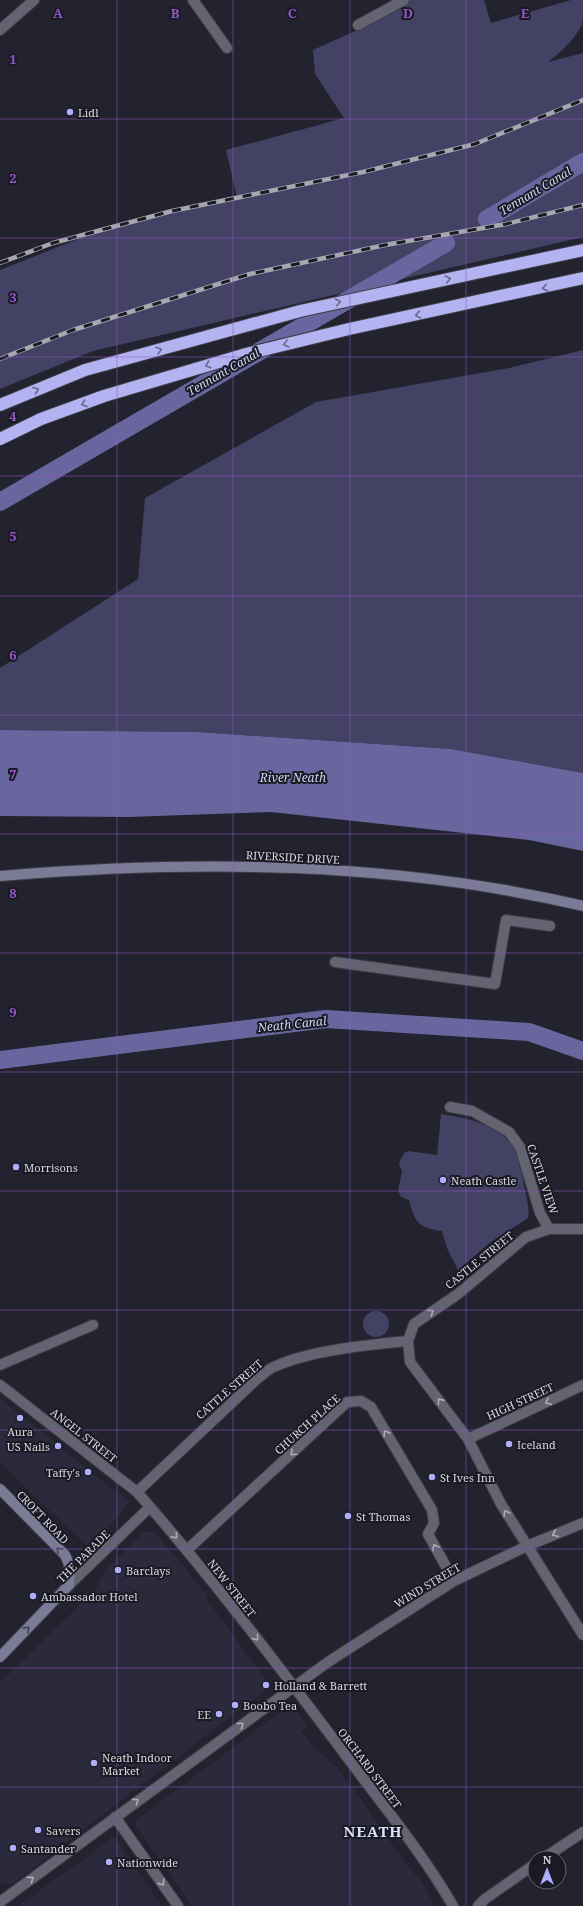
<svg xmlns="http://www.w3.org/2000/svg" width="583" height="1906" font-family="'Noto Serif',serif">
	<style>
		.built { fill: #2a2a3c }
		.green { fill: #434164 }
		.water { fill: #69669f }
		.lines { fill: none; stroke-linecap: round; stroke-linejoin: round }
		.canal { stroke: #69669f; stroke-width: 18 }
		.street-casing { stroke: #3d3d47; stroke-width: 12 }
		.secondary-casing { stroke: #3d3d47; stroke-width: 12 }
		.highway-casing { stroke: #3d3d47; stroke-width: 14 }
		.street { stroke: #636371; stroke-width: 10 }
		.secondary { stroke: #7b7b97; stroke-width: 10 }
		.highway { stroke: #b4b3f1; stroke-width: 12 }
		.rail-casing { stroke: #a7a7b0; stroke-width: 4.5 }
		.rail { stroke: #1a1a25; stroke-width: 3; stroke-dasharray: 9; stroke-linecap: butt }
		.oneway { stroke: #67668b }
		.oneway2 { stroke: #aeaeb8 }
		.oneway3 { stroke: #3c3c4d }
		.grid { fill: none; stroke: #9257c7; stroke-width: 1; stroke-opacity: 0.55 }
		.poi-dot { fill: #b0aefa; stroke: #1a1a25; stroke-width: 1.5 }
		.labels { text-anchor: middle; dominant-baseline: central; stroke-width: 4; stroke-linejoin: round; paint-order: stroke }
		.poi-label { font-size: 11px; fill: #d7d7df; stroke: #1a1a25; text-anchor: start }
		.street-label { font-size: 11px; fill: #d7d7df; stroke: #1a1a25 }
		.water-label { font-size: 12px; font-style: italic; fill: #d2d2f4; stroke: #1a1a25 }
		.district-label { font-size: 15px; font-weight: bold; letter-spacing: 1px; fill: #dfe0fd; stroke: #1a1a25 }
		.grid-label { font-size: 13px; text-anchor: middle; font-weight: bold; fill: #9257c7; stroke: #1a1a25; stroke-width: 4; stroke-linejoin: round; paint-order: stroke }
	</style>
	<rect width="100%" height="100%" fill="#23232f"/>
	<path class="built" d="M0 1398 113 1490 115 1489 130 1501 93 1547 87 1546 0 1463Z
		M144 1532H155L208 1596 206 1598 267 1682V1689L11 1885 0 1882V1683L96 1589 106 1569Z
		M292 1703 307 1726 301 1731 313 1746 341 1772 404 1861 422 1883 435 1906H192L136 1826V1820Z
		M114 1836 162 1906H18L80 1862Z"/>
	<path class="green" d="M409 0H484L491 23 571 0H583C583 6 583 13 583 19 581 34 560 53 548 62L583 53V237L93 351 0 389V270L108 227 237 197 226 150 344 118 315 74 313 50 353 32Z
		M583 350V773L451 749 198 732 0 730V668L138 579 145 498 316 402 509 368Z
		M441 1114C468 1118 499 1124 515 1149 521 1158 522 1174 524 1185 526 1196 530 1207 528 1218L491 1242 458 1270 447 1248 442 1231C419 1228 415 1223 409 1200L401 1197 398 1190 402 1172 399 1163 404 1153 408 1151 437 1155Z
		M363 1324a13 13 0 1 1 26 0a13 13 0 1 1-26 0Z"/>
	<path class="water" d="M0 730 198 732 451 749 583 773V851L529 840 271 812 128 817 0 816Z"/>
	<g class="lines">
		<path class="canal" d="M487 219 583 162
			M0 502 446 243
			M0 1060 326 1019 529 1032 583 1051"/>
		<g class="street-casing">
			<path id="street" d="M193 0 227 48
				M358 25 404 0
				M0 30 34 0
				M335 962 495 984 506 920 550 926
				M450 1107 472 1111 509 1132 520 1147 540 1213 549 1229
				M583 1229H549L526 1237 458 1294 414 1324 408 1341 410 1362 468 1439 501 1504 583 1635
				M0 1365 93 1325
				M0 1385 137 1492C210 1575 277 1664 344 1753 381 1803 422 1852 453 1906
				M468 1439 583 1385
				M137 1492 258 1378C264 1374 269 1368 276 1366 312 1350 368 1345 408 1341
				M187 1550 347 1402 361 1401 371 1407 432 1510 434 1523 428 1534 454 1581
				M69 1585 150 1507
				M115 1817 178 1906
				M544 1858 583 1832
				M0 1902 328 1662 454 1581 527 1546 583 1523
				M478 1906 485 1899 535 1864"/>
		</g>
		<g class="secondary-casing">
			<path id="secondary" d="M0 876C194 860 393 861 583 906
				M0 1489 65 1555C71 1566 70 1574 69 1585L0 1657"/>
		</g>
		<g class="highway-casing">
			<path id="highway" d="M0 405 85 370 300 311 583 250
				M0 439 41 419 104 396 246 354 349 329 583 278"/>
		</g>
		<use href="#street" class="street"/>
		<use href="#secondary" class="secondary"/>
		<use href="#highway" class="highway"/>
		<g class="rail-casing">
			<path id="rail" d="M0 263 53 243 172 211 363 172 475 144 583 100
				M0 359 73 330 250 274 385 245 506 224 583 205"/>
		</g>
		<use href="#rail" class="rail"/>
	</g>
	<defs><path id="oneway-chevron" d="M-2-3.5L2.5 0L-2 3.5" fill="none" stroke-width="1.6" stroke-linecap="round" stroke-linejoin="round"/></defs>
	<g class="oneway">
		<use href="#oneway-chevron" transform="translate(448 279) rotate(-12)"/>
		<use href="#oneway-chevron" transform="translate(545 288) rotate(167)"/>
		<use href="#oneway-chevron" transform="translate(338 302) rotate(-12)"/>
		<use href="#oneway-chevron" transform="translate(418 315) rotate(168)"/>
		<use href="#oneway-chevron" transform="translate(286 344) rotate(166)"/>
		<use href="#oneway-chevron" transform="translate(159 350) rotate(-16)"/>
		<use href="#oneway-chevron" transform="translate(208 365) rotate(163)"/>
		<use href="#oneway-chevron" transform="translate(36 390) rotate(-22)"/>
		<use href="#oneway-chevron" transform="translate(84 404) rotate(160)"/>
	</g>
	<g class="oneway2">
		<use href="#oneway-chevron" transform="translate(431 1312) rotate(-34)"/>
		<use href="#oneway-chevron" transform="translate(440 1401) rotate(-129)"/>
		<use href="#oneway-chevron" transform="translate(548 1402) rotate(155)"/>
		<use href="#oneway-chevron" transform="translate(386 1433) rotate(-121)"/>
		<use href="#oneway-chevron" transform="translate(293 1453) rotate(137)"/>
		<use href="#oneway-chevron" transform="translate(506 1513) rotate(-121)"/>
		<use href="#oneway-chevron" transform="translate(555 1534) rotate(158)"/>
		<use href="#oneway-chevron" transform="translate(175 1536) rotate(49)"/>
		<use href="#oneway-chevron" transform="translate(435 1547) rotate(-118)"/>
		<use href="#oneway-chevron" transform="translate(256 1638) rotate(52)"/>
		<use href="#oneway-chevron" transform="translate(241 1725) rotate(-36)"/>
		<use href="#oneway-chevron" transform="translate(136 1801) rotate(-36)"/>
		<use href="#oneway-chevron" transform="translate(31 1879) rotate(-36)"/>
		<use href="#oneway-chevron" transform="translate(162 1883) rotate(55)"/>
	</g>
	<g class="oneway3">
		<use href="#oneway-chevron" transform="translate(59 1550) rotate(-134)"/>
		<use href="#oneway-chevron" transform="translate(27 1629) rotate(-45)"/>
	</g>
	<path class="grid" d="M117 0V1906M233 0V1906M350 0V1906M466 0V1906M0 119H583M0 238H583M0 357H583M0 476H583M0 596H583M0 715H583M0 834H583M0 953H583M0 1072H583M0 1191H583M0 1310H583M0 1430H583M0 1549H583M0 1668H583M0 1787H583"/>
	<g class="poi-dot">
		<circle cx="70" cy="112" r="4"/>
		<circle cx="16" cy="1167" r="4"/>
		<circle cx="443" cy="1180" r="4"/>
		<circle cx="20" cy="1418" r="4"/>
		<circle cx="509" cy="1444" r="4"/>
		<circle cx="58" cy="1446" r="4"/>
		<circle cx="88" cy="1472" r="4"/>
		<circle cx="432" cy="1477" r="4"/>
		<circle cx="348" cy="1516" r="4"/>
		<circle cx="118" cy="1570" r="4"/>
		<circle cx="33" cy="1596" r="4"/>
		<circle cx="266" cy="1685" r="4"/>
		<circle cx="235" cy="1705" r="4"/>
		<circle cx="219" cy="1714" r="4"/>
		<circle cx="94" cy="1763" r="4"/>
		<circle cx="38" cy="1830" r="4"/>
		<circle cx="13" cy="1848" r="4"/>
		<circle cx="109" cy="1862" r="4"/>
	</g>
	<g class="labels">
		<g class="poi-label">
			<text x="78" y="112">Lidl</text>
			<text x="24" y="1167">Morrisons</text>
			<text x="451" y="1180">Neath Castle</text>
			<text x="20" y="1431" text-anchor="middle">Aura</text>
			<text x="517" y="1444">Iceland</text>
			<text x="50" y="1446" text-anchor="end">US Nails</text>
			<text x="80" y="1472" text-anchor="end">Taffy's</text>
			<text x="440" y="1477">St Ives Inn</text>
			<text x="356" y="1516">St Thomas</text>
			<text x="126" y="1570">Barclays</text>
			<text x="41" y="1596">Ambassador Hotel</text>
			<text x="274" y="1685">Holland &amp; Barrett</text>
			<text x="243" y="1705">Boobo Tea</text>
			<text x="211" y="1714" text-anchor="end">EE</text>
			<text x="102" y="1757">Neath Indoor<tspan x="102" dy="13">Market</tspan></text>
			<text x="46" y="1830">Savers</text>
			<text x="21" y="1848">Santander</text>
			<text x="117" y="1862">Nationwide</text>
		</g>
		<g class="street-label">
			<text transform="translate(293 857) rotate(3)">RIVERSIDE DRIVE</text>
			<text transform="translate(543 1179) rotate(71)">CASTLE VIEW</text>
			<text transform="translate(479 1260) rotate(-39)">CASTLE STREET</text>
			<text transform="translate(229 1389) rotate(-41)">CATTLE STREET</text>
			<text transform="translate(520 1401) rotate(-25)">HIGH STREET</text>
			<text transform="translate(307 1424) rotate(-42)">CHURCH PLACE</text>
			<text transform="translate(84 1435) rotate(38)">ANGEL STREET</text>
			<text transform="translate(43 1517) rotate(46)">CROFT ROAD</text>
			<text transform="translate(83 1556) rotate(-45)">THE PARADE</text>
			<text transform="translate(427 1585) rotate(-31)">WIND STREET</text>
			<text transform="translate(232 1588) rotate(52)">NEW STREET</text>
			<text transform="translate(370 1768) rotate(53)">ORCHARD STREET</text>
		</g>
		<g class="water-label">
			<text transform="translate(535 191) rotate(-31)">Tennant Canal</text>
			<text transform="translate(223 372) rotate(-30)">Tennant Canal</text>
			<text x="293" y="777">River Neath</text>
			<text transform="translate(292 1024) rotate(-6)">Neath Canal</text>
		</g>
		<g class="district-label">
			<text x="373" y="1831">NEATH</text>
		</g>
	</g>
	<g class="grid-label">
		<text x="58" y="18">A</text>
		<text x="175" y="18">B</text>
		<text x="292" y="18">C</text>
		<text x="408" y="18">D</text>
		<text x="525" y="18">E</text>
		<text x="13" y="64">1</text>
		<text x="13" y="183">2</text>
		<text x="13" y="302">3</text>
		<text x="13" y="421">4</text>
		<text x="13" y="541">5</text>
		<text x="13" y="660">6</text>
		<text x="13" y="779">7</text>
		<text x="13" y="898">8</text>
		<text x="13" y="1017">9</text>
	</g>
	<g transform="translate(547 1870)"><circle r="19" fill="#1a1a25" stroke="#66666f"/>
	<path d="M0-3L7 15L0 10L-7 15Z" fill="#b0aefa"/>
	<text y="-6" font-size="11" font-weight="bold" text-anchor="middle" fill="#d7d7df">N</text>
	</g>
</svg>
